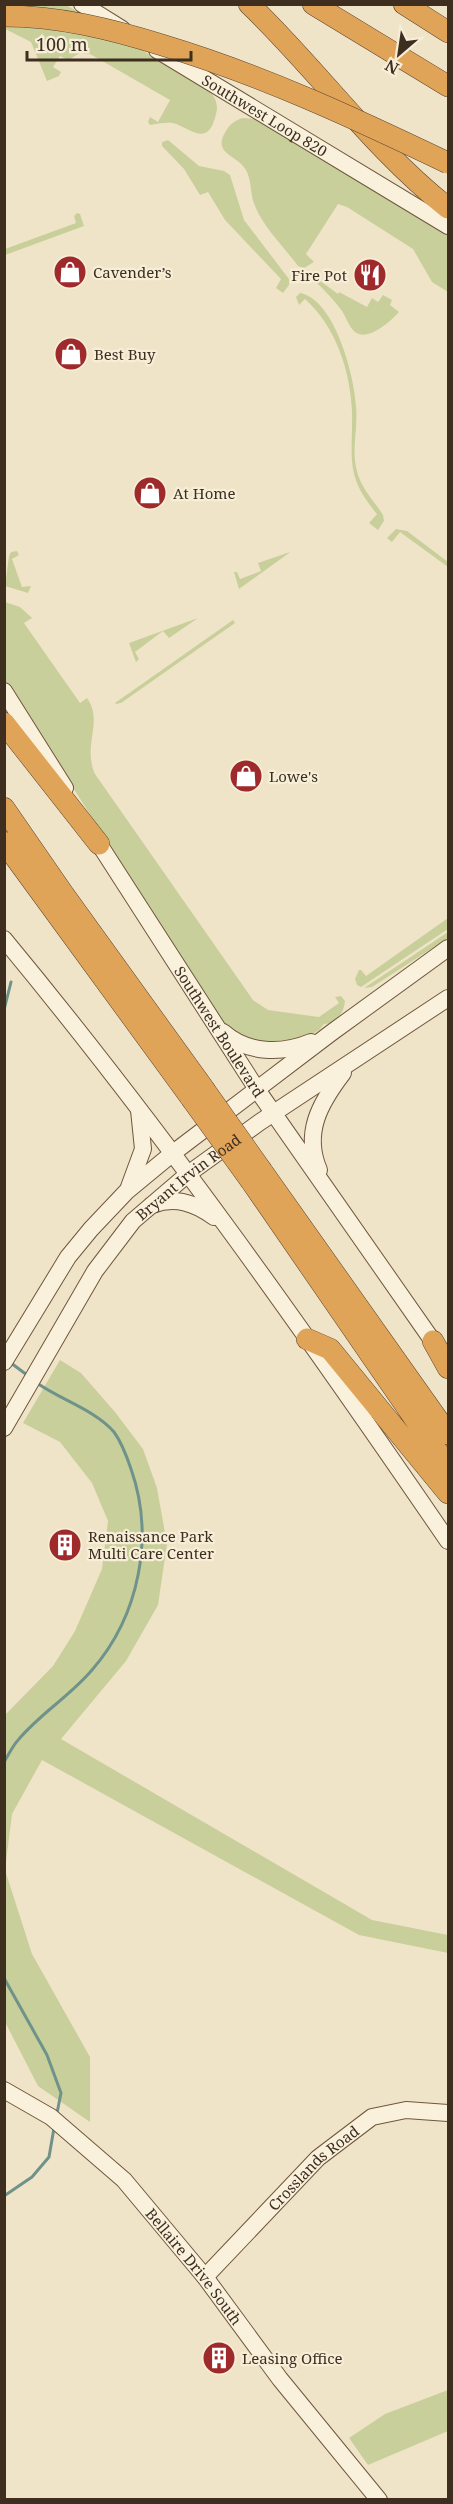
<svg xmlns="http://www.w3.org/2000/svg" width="453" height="2504" font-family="'Noto Serif',serif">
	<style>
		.green { fill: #c9cf9b }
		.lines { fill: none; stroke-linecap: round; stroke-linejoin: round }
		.stream { stroke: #6f938a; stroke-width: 3 }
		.secondary-casing { stroke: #6f573f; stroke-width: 18 }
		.highway-casing { stroke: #5b4430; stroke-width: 22 }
		.secondary { stroke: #faf1dc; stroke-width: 16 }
		.highway { stroke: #e0a458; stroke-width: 21 }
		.highway-bridge-casing { stroke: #5b4430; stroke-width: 22; stroke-linecap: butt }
		.highway-bridge { stroke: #e0a458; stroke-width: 21 }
		.labels { text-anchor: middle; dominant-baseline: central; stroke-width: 4.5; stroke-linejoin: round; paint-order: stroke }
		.street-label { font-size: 15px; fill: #3d2e20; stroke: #f7eed8 }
		.poi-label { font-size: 15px; fill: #3d2e20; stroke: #f7eed8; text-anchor: start }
	</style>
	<rect width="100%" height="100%" fill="#f0e4c8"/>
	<path class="green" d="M4 5H66L207 89C215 96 219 104 216 114 208 149 191 128 173 123 165 122 157 124 150 125L148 122 150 117 158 122 170 100 90 54 80 53 68 60 60 56 53 67 61 72 59 76 47 81 31 42 5 29Z
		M243 118 255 119 448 234V292L432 282 413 249 347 207 338 204 306 254 314 262 304 268 298 266C284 247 264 228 255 206 250 195 252 181 246 170 238 155 211 154 226 131 230 124 235 120 243 118Z
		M168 140 199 166 224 171 230 175 244 220 289 279V285L283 293 276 288 281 279 225 220 208 192 200 195 184 169 162 146V142Z
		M77 213 80 214 84 226 5 255V249L76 223 74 216Z
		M319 280 338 294 339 292 367 307 372 298 378 302 383 295 392 300 390 305 399 312C391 321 368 342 355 332 349 327 346 317 342 311 335 301 326 292 317 283Z
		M300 293C335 299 355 378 356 407 358 427 352 448 356 467 360 488 373 499 383 515L384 521 378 530 369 523 377 514C344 475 353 457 352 411 350 370 336 327 305 299L299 305 296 297Z
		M396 529 407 531 448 562V567L400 532 392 542 387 538Z
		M17 551 19 555 12 559 22 587 31 586 28 593 5 586 9 556 11 552Z
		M290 552 289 553 239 589 234 572H237L240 579 261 571 258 563Z
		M5 602 20 607 32 618 24 623 80 703 87 698C104 722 82 744 95 774L253 1000 268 1010 319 1017 339 1003 335 997 341 996 345 1001C344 1013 336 1024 324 1024L319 1030 303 1040 265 1044 231 1031 218 1017 5 680Z
		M198 618 169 638 163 631 135 652 139 659 136 662 129 643Z
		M233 620 235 623 121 703 116 704 115 703Z
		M448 918V929L361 987 357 985 355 979 359 970H361L366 976Z
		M448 932V938L372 987 364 988Z
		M60 1360 81 1373 115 1412 143 1449 157 1488 167 1544 158 1605 126 1661 61 1739 372 1920 448 1935V1953L359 1935 42 1760 12 1814 5 1870 32 1954 90 2057V2122L38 2086 5 2022V1715L53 1666 75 1631 102 1569 108 1521 92 1483 60 1442 23 1423Z
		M448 2390V2431L368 2465 349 2438 385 2414Z"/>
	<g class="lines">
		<path class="stream" d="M4 1010 11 982
			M11 1363 27 1375
			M4 1762C9 1754 13 1745 19 1739 41 1713 70 1696 92 1670 139 1616 155 1537 131 1469 127 1457 122 1443 114 1432 95 1410 61 1400 37 1383
			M4 1978 47 2055 61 2093 57 2113
			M4 2196 32 2177 49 2157 54 2128"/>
		<g class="secondary-casing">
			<g id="secondary">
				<path d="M82 4 122 29"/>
				<path id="s1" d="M157 50 448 226"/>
				<path d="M4 691 65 788"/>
				<path id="s2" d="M92 833 258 1091 439 1350"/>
				<path d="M4 939C163 1131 307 1335 448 1541"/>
				<path d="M223 1032C248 1054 282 1054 311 1042"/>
				<path d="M319 1170C303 1133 320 1103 343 1073"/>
				<path d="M129 1187 143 1149 139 1110"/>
				<path d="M152 1205C175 1196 195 1203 214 1217"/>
				<path d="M4 1362 68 1257 91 1229 127 1191 173 1153 331 1033 448 948"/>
				<path id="s3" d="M4 1428 95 1271 133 1221 188 1174 260 1122 448 998"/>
				<path id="s4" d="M4 2090 51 2117 124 2180 205 2277 280 2379 379 2500"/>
				<path id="s5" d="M205 2277 318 2158 372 2117 406 2110 448 2113"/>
			</g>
		</g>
		<g class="highway-casing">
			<path id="highway" d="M249 4C318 70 373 149 448 208
				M313 4 448 86
				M404 4 448 32
				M4 723 99 844
				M4 808 62 892 204 1089
				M4 842 191 1098
				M262 1171 448 1434
				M251 1181 448 1467
				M307 1339 330 1349 448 1493
				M433 1341 448 1368"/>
		</g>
		<use href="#secondary" class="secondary"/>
		<use href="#highway" class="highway"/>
		<g class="highway-bridge-casing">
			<path id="highway-bridge" d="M4 16C58 16 111 29 162 45 262 75 354 118 448 163
				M204 1089 262 1171
				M191 1098 251 1181"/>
		</g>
		<use href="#highway-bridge" class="highway-bridge"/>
	</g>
	<defs>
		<g id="shop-disc" transform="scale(1.725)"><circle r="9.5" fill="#9e2a2b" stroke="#f7eed8"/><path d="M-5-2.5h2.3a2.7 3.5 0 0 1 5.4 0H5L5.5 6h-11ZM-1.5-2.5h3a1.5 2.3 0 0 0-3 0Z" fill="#fff"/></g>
		<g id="restaurant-disc" transform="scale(1.725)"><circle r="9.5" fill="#9e2a2b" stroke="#f7eed8"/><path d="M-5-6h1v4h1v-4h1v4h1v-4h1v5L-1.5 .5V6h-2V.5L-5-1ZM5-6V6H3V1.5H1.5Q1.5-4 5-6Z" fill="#fff"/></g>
		<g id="building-disc" transform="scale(1.725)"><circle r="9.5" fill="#9e2a2b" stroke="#f7eed8"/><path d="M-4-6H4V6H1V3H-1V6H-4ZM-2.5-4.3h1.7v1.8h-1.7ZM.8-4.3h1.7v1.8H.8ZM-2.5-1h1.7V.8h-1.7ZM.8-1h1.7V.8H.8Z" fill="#fff"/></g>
	</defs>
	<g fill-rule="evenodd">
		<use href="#shop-disc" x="70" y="272"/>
		<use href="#restaurant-disc" x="370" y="275"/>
		<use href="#shop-disc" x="71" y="354"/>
		<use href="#shop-disc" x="150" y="493"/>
		<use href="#shop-disc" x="246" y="776"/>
		<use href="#building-disc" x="65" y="1545"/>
		<use href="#building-disc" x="219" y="2358"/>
	</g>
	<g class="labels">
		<g class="street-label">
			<text stroke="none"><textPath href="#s1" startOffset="126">Southwest Loop 820</textPath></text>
			<text stroke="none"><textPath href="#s2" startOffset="236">Southwest Boulevard</textPath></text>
			<text stroke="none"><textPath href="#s3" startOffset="315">Bryant Irvin Road</textPath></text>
			<text stroke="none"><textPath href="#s5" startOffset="154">Crosslands Road</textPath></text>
			<text stroke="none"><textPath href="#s4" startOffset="262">Bellaire Drive South</textPath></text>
		</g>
		<g class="poi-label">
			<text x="93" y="272">Cavender’s</text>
			<text x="347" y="275" text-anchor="end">Fire Pot</text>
			<text x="94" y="354">Best Buy</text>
			<text x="173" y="493">At Home</text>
			<text x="269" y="776">Lowe's</text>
			<text x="88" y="1536">Renaissance Park<tspan x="88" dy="17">Multi Care Center</tspan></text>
			<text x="242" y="2358">Leasing Office</text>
		</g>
	</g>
	<rect width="453" height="2504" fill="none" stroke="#3d2e20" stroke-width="12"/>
	<g transform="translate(399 54) rotate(209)" stroke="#f7eed8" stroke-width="4.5" paint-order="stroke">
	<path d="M0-4.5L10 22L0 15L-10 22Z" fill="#3d2e20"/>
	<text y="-9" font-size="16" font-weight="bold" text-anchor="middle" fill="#3d2e20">N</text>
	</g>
	<path d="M27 51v9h164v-9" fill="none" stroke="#3d2e20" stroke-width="3"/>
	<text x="36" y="51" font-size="18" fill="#3d2e20" stroke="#f7eed8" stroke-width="4.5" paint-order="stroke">100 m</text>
</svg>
